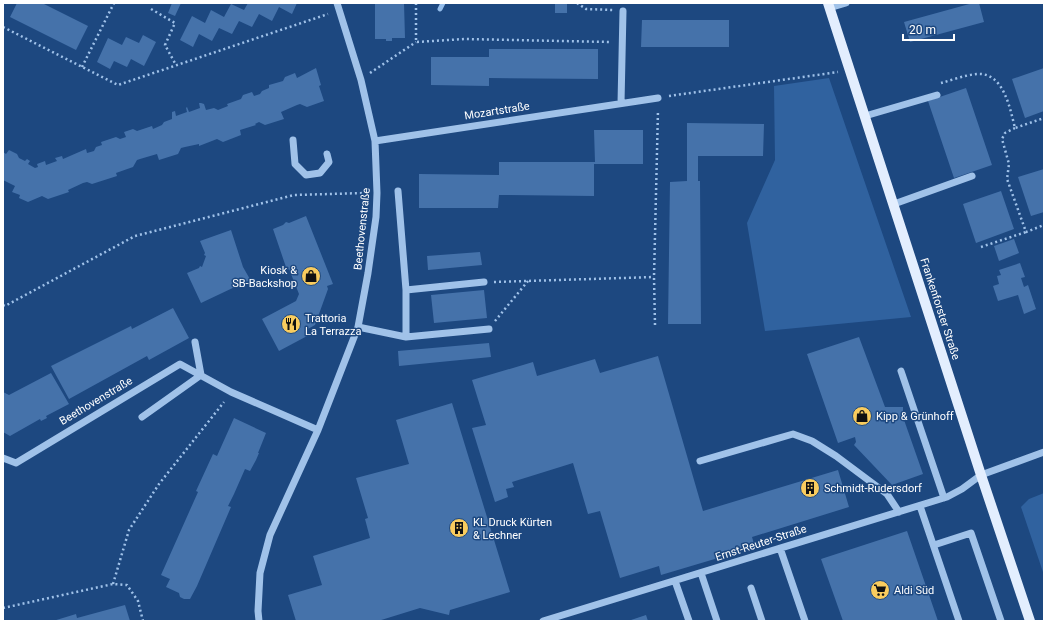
<svg xmlns="http://www.w3.org/2000/svg" width="1047" height="624" font-family="Roboto,sans-serif">
	<style>
		.green { fill: #30629f }
		.lines { fill: none; stroke-linecap: round; stroke-linejoin: round }
		.stream { stroke: #94bdeb; stroke-width: 5 }
		.building { fill: #4572aa }
		.path { stroke: #a0c2e9; stroke-width: 2.5; stroke-dasharray: 2 3; stroke-linecap: butt }
		.minor { stroke: #a0c2e9; stroke-width: 7 }
		.major { stroke: #e3eefe; stroke-width: 10 }
		.labels { text-anchor: middle; dominant-baseline: central; stroke-width: 3; stroke-linejoin: round; paint-order: stroke }
		.street-label { font-size: 11px; fill: #fff; stroke: #1d4880 }
		.poi-label { font-size: 11px; fill: #fff; stroke: #1d4880; text-anchor: start }
	</style>
	<rect width="100%" height="100%" fill="#1d4880"/>
	<path class="green" d="M829 78 911 317 765 331 747 223 775 160 774 86Z
		M1044 493V575L1021 507 1029 499Z"/>
	<g class="lines">
		<path class="stream" d="M440 9 443 3"/>
	</g>
	<path class="building" d="M17 3H42L88 26 76 50 10 17Z
		M172 3H181L175 16 168 13Z
		M248 3H297L292 14 279 7 272 21 259 14 252 27 239 21 232 34 219 28 212 41 199 34 193 47 180 40 192 16 205 23 211 10 224 17 231 4 244 10Z
		M375 3H404L405 38H392V41H386V39H375Z
		M973 3H979L984 22 910 42 904 22Z
		M555 4H567V13H555Z
		M642 20H729V47H641Z
		M143 35 156 42 144 66 131 59 127 67 114 61 110 69 97 62 108 38 122 45 126 37 139 43Z
		M489 49H598V79L489 78V86L431 85V57H489Z
		M316 68 321 85 319 86 324 101 307 107 300 104 297 105 281 112 284 119 265 125 259 122 255 124 256 125 240 130 241 135 223 142 217 139 199 146V144L185 147 181 148 178 154 159 160 157 154 140 159 137 160 133 167 116 173 117 176 92 184 87 182 83 183 68 190 69 192 48 199 42 196 28 202 19 198 20 195 12 192 15 186 3 180V152L6 154 9 150 17 154 19 158 25 161 27 159 30 161 28 164 35 168 38 167 37 164 45 161 46 165 57 161 55 158 62 156 63 159 86 149 87 153 94 151 96 147 102 145 101 142 116 137 120 139 126 137 124 132 133 129 137 131 152 126 153 129 162 125 164 122 172 119V112L175 111 176 116 187 112 186 108 187 107 189 112 200 108 199 103H201L204 104 206 110 214 108 218 110 228 106 227 104 241 99 243 95 252 92 254 96 260 94 262 91 269 88V85L283 81 285 77 295 73 297 78Z
		M1044 68V111L1025 118 1012 79Z
		M966 88 992 165 954 178 928 101Z
		M687 123 764 124 763 156H698V181H700L701 324H668L670 182 687 181Z
		M594 130H643V164H594V196L499 195 498 208H419V174L499 175V162H595Z
		M1044 169V212L1031 216 1018 177Z
		M1001 191 1014 229 976 243 963 204Z
		M362 204H366L365 215H362Z
		M306 216 333 284 327 286 328 289 315 325 306 330 309 335 279 351 262 319 296 301 299 294 289 269 287 270 273 229 283 225 286 222 289 223Z
		M231 230 243 267 251 281 239 284V285L201 303 187 273 199 268 200 266 202 267 206 256 204 255 205 253 200 241Z
		M1014 239 1019 253 999 261 994 246Z
		M480 252 482 265 428 270 427 256Z
		M1020 263 1025 277 1021 278 1024 287 1028 285 1036 309 1024 314 1018 295 998 301 993 286 999 284 997 276 1001 275 999 270Z
		M484 290 487 318 434 323 431 295Z
		M173 308 189 338 149 360 147 356 69 399 51 366 131 326 132 329Z
		M859 337 885 407H903V417L923 474 892 485 854 445 856 442 855 437 838 443 807 354Z
		M489 343 491 357 399 366 398 351Z
		M658 356 703 511 838 470 849 507 752 537 755 547 661 575 659 566 620 578 600 511 588 514 573 463 512 482 514 487 506 489 508 497 495 502 472 428 486 425 472 380 533 362 537 376 595 359 600 373Z
		M51 373 69 404 46 416 47 418 41 421 40 419 10 436 3 432V392L9 395Z
		M452 403 510 592 450 610 449 615 420 608 378 621H296L288 595 322 585 313 556 370 538 365 519 368 518 356 478 409 464 396 420Z
		M234 418 266 433 258 453H259L256 460 250 471 245 469 234 494 228 506 231 507 197 586 190 599H184L180 597 179 593 166 587 170 579 161 575 198 492 196 491 213 454 217 456Z
		M907 531 938 621H843L821 559Z
		M125 605 130 621H53L76 614 77 618Z
		M646 615 648 621H628Z"/>
	<g class="lines">
		<path class="path" d="M416 3V42L465 39 610 42
			M577 3 586 9 613 10
			M151 9 175 23 165 45 176 65
			M3 27 118 85 328 14
			M82 67 114 3
			M370 73 416 42
			M941 83C952 80 965 75 977 74 1004 72 1010 109 1015 128L1044 118
			M669 96 838 72
			M1015 128 1005 133 1002 139 1009 164 1007 179 1026 232 1044 225
			M981 247 1026 232
			M494 282 654 277
			M3 305 5 306 135 236 294 195 365 193
			M495 321 528 281
			M655 325 654 277 658 110
			M113 584 129 530 159 484 224 402
			M3 608 113 584 127 585 138 601 143 621"/>
		<path class="minor" d="M829 8 846 3
			M621 103 623 11
			M865 116 937 95
			M293 140 295 164 306 175 320 173 329 162 327 154
			M375 141 658 98
			M894 204 972 176
			M406 290 484 282
			M358 327 406 337V290L398 191
			M406 337 489 329
			M901 371 944 498
			M142 417 201 375 195 342
			M3 458 16 463 180 364 231 392 318 430
			M700 461 793 434 812 441 836 456 887 494 899 512
			M920 506 959 621
			M934 545 971 533 1001 621
			M780 548 805 621
			M701 573 717 621
			M675 581 689 621
			M751 588 762 621
			M259 621 258 611 260 573 270 535 318 430 358 327 368 273 376 217 377 193 375 141 361 80 337 3
			M543 621 947 497 962 489 981 475 1044 452"/>
		<path class="major" d="M828 3 981 475 1030 621"/>
	</g>
	<defs>
		<g id="shop-disc" transform="scale(1)"><circle r="9.5" fill="#f9cc5e" stroke="#1d4880"/><path d="M-5-2.5h2.3a2.7 3.5 0 0 1 5.4 0H5L5.5 6h-11ZM-1.5-2.5h3a1.5 2.3 0 0 0-3 0Z" fill="#111"/></g>
		<g id="restaurant-disc" transform="scale(1)"><circle r="9.5" fill="#f9cc5e" stroke="#1d4880"/><path d="M-5-6h1v4h1v-4h1v4h1v-4h1v5L-1.5 .5V6h-2V.5L-5-1ZM5-6V6H3V1.5H1.5Q1.5-4 5-6Z" fill="#111"/></g>
		<g id="building-disc" transform="scale(1)"><circle r="9.5" fill="#f9cc5e" stroke="#1d4880"/><path d="M-4-6H4V6H1V3H-1V6H-4ZM-2.5-4.3h1.7v1.8h-1.7ZM.8-4.3h1.7v1.8H.8ZM-2.5-1h1.7V.8h-1.7ZM.8-1h1.7V.8H.8Z" fill="#111"/></g>
		<g id="supermarket-disc" transform="scale(1)"><circle r="9.5" fill="#f9cc5e" stroke="#1d4880"/><path d="M-6-5.5h2.5l.6 2H6L4.5 2H-2.5L-4.4-4H-6ZM-1.5 3.2a1.3 1.3 0 1 0 .1 0ZM3 3.2a1.3 1.3 0 1 0 .1 0Z" fill="#111"/></g>
	</defs>
	<g fill-rule="evenodd">
		<use href="#shop-disc" x="311" y="276"/>
		<use href="#restaurant-disc" x="291" y="324"/>
		<use href="#shop-disc" x="862" y="416"/>
		<use href="#building-disc" x="810" y="488"/>
		<use href="#building-disc" x="459" y="528"/>
		<use href="#supermarket-disc" x="880" y="590"/>
	</g>
	<g class="labels">
		<g class="street-label">
			<text transform="translate(497 111) rotate(-9)">Mozartstraße</text>
			<text transform="translate(362 229) rotate(-84)">Beethovenstraße</text>
			<text transform="translate(940 309) rotate(72)">Frankenforster Straße</text>
			<text transform="translate(96 401) rotate(-31)">Beethovenstraße</text>
			<text transform="translate(761 543) rotate(-18)">Ernst-Reuter-Straße</text>
		</g>
		<g class="poi-label">
			<text x="297" y="270" text-anchor="end">Kiosk &amp;<tspan x="297" dy="13">SB-Backshop</tspan></text>
			<text x="305" y="318">Trattoria<tspan x="305" dy="13">La Terrazza</tspan></text>
			<text x="876" y="416">Kipp &amp; Grünhoff</text>
			<text x="824" y="488">Schmidt-Rudersdorf</text>
			<text x="473" y="522">KL Druck Kürten<tspan x="473" dy="13">&amp; Lechner</tspan></text>
			<text x="894" y="590">Aldi Süd</text>
		</g>
	</g>
	<rect width="1047" height="624" fill="none" stroke="#ffffff" stroke-width="8"/>
	<path d="M903 34v6h51v-6" fill="none" stroke="#ffffff" stroke-width="2"/>
	<text x="909" y="34" font-size="12" fill="#ffffff" stroke="#1d4880" stroke-width="3" paint-order="stroke">20 m</text>
</svg>
